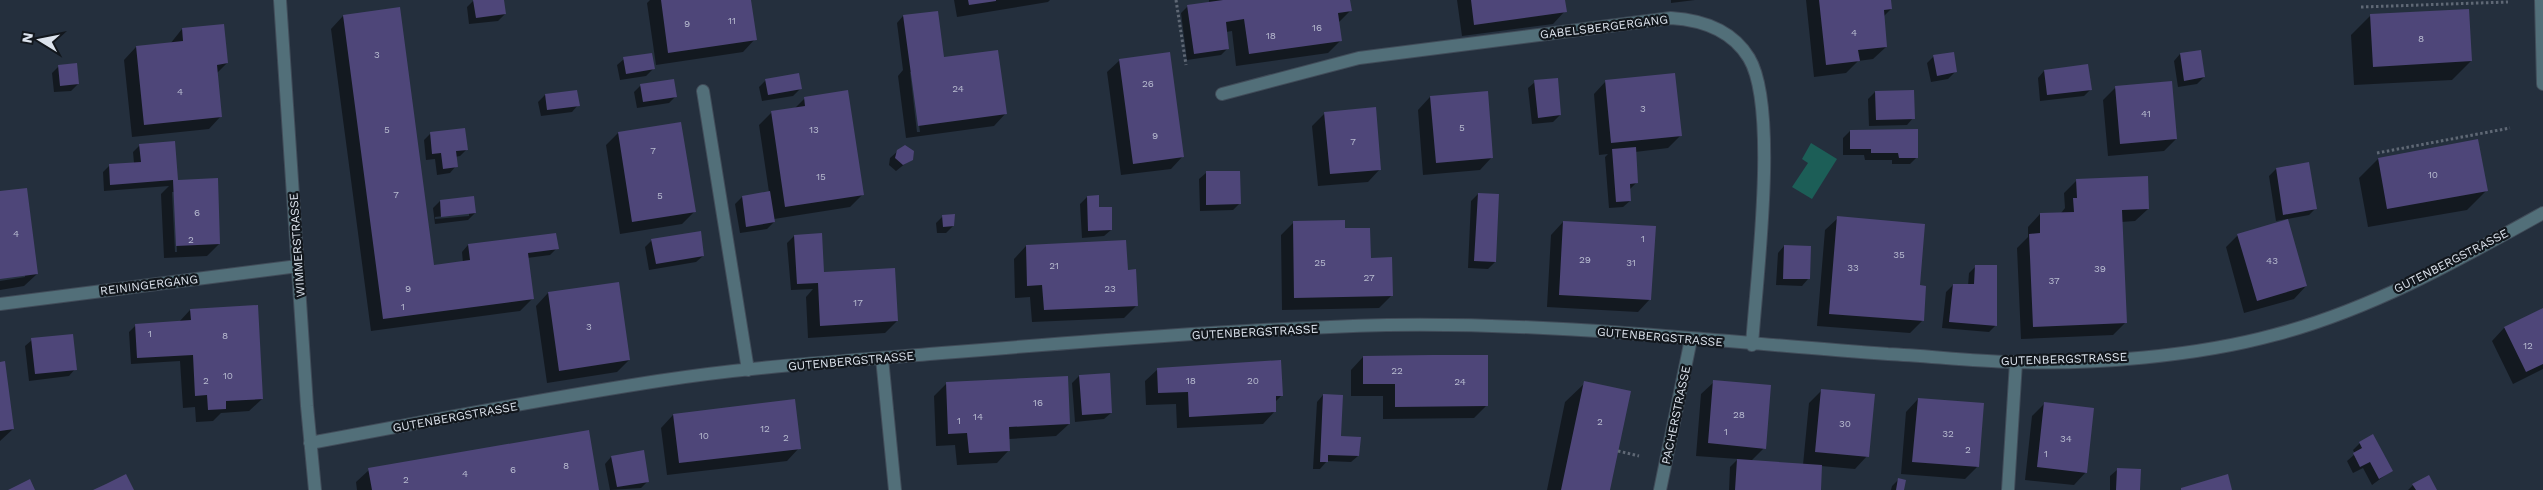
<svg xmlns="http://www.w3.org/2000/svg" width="2543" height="490" font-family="'Work Sans',sans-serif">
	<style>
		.water { fill: #1c5e57 }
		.shadow { fill: #0007; fill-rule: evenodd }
		.building { fill: #4e4679 }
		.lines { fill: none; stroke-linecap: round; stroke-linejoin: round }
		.minor-casing { stroke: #414c59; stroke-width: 14 }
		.path { stroke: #5f6875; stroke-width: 3; stroke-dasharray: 2.5 2.5; stroke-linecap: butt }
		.minor { stroke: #526f79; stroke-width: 12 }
		.labels { text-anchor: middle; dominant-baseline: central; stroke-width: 4.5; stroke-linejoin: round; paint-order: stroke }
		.number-label { font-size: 10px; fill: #b8bcd0 }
		.street-label { font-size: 12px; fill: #dce3ed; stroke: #12171d }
	</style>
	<rect width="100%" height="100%" fill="#242f3d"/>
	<path class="water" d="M1811 143 1837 159 1812 199 1792 187 1808 163 1802 159Z"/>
	<path class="shadow" d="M474 0H503L505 14 498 21 469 24 467 7Z
		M650 0H750L755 39 743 52 656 65 647 3Z
		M954 0H1050L1048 2 957 17Z
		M1209 0H1349L1350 11 1338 23 1340 41 1328 53 1236 66 1232 31 1226 32 1228 48 1221 55 1187 60 1181 13 1188 6 1209 4Z
		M1457 0H1564L1565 11 1553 24 1462 36Z
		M1671 0H1695L1671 3Z
		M1806 0H1890L1891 9 1883 17 1886 47 1873 59 1858 61 1846 73 1814 77Z
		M343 16 433 267 463 263 462 252 468 245 557 248 550 255 527 258 533 298 520 311 371 331 331 29Z
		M903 16 943 59 1006 113 994 126 906 138 898 76 903 70 897 23ZM910 72H912L920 132H917Z
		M2370 16 2471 61 2452 80 2354 85 2351 35Z
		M182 29 227 63 217 73 221 116 209 129 132 137 124 60 136 47 170 44Z
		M2180 54 2204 77 2197 84 2178 87 2174 61Z
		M1934 56 1955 72 1948 79 1931 82 1927 63Z
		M624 59 653 69 646 76 620 80 617 65Z
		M1120 60 1183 156 1171 169 1121 175 1107 72Z
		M59 66 78 84 71 91 54 92 52 73Z
		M2044 71 2091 89 2084 96 2040 101 2038 78Z
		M766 80 800 89 793 96 762 101 759 87Z
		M1606 81 1680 136 1668 148 1635 152 1637 182 1630 189V201L1623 207 1609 208 1605 157 1608 154 1599 155 1594 94Z
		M1535 82 1560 115 1553 122 1532 124 1528 88Z
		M640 86 676 96 669 103 637 108 634 92Z
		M2115 88 2176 139 2164 151 2108 156 2103 100Z
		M576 91 578 105 572 112 541 116 538 102 545 95Z
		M1875 92 1913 118 1907 125 1869 126 1868 99Z
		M1430 97 1492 157 1480 170 1423 175 1418 110Z
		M805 98 862 195 850 207 774 219V222L767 229 740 233 735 204 742 197 769 192 759 125 772 112 794 109Z
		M1325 113 1380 169 1368 182 1318 186 1312 126Z
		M1850 131 1917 157 1910 164H1892V160H1865L1864 155H1843V138Z
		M618 133 694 212 682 224 620 234 606 145Z
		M430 134 467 149 460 156 455 157 456 166 450 173 437 175 435 159 426 160 424 140Z
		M140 145 177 179 219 244 207 256 164 258 161 194 169 186 104 191 103 172 110 165 134 163 133 152ZM172 192H175L177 252H175Z
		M898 151 911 159 896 171 889 165 890 158Z
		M2378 159 2486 191 2467 210 2368 227 2359 178Z
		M2308 164 2316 208 2309 215 2276 221 2269 176 2276 169Z
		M1206 173 1240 203 1233 210 1200 211 1199 179Z
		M2077 180 2148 209 2135 221 2121 222 2125 323 2113 335 2021 339 2017 248 2028 237V227L2040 214 2061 213 2065 208 2064 193Z
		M0 192 37 274 24 286 0 290V281L25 277V275L0 278Z
		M1478 194 1495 262 1488 269 1468 268 1471 201Z
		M1087 197 1098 208 1111 230 1104 236 1082 238 1080 204Z
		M440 201 475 213 468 220 435 224 433 208ZM469 213V216L435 219V217Z
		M943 216 953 226 946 233H937L936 223Z
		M1838 218 1919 286 1922 321 1910 333 1817 326 1825 230Z
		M1294 222 1344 229 1369 259 1392 295 1379 308 1282 310 1281 235Z
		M1563 222 1650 299 1638 312 1547 307 1551 235Z
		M2238 235 2306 286 2294 299 2244 313 2226 247Z
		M794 236 823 275 897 321 885 333 808 338 806 297 813 289 791 290 787 243Z
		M652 240 703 256 696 262 649 270 645 247Z
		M1026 246 1127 271 1136 306 1124 318 1032 322 1030 297 1015 298 1014 259Z
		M1784 246 1808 279 1802 286 1776 285 1778 253Z
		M1976 266 1996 325 1989 332 1942 328 1946 292 1953 285 1968 286 1969 273Z
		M618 283 629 360 617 372 547 383 536 306 548 293Z
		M190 310 262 399 249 411 221 413 213 421 196 422 195 407 183 408 180 361 131 364 129 332 136 325 179 322Z
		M2543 310V369L2513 384 2492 341 2504 328Z
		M32 340 75 369 69 376 29 381 25 346Z
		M1363 357 1486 406 1474 418 1383 419V396H1351V370Z
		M0 363 13 429 0 441Z
		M1158 369 1282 395 1275 402V411L1263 424 1177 428 1176 404 1146 405 1145 381Z
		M1079 376 1111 413 1104 419 1075 422 1072 383Z
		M1714 382 1764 448 1751 461 1803 465 1809 403 1821 391 1867 456 1855 469 1821 466 1820 490H1729L1730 467 1738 459 1696 456 1701 394Z
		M1585 383 1608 490H1547L1565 402Z
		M946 384 1069 424 1056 436 1009 439V450L997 463 957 465 955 445 936 446 934 396Z
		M1323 395 1339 437 1358 456 1351 462 1327 461 1320 469H1313L1317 402Z
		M1918 399 1977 467 1965 479 1901 474 1906 412Z
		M793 400 799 448 787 461 667 475 661 428 673 415Z
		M2044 404 2086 472 2074 485 2025 480 2032 416Z
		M2360 443 2391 471 2372 485 2363 468 2353 473 2347 461 2355 454 2353 450Z
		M611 457 648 481 641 488 610 490 605 464Z
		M369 470 598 490H357L356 482Z
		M2117 470 2138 490H2110V476Z
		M1898 480 1903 490H1891L1892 486Z
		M2413 485 2436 490H2408Z"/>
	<path class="building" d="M473 0H504L506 14 476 18Z
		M661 0H751L757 40 668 53Z
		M968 0H996V1L969 5Z
		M1223 0H1350L1352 11 1338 13 1342 41 1249 54 1244 19 1226 22 1229 49 1194 54 1187 5Z
		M1471 0H1565L1567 12 1474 25Z
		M1819 0H1891L1892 9 1884 10 1887 47 1858 50 1860 61 1826 65Z
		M400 7 434 265 470 260 468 244 556 233 559 249 528 253 534 299 383 319 343 15Z
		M2469 9 2472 61 2373 67 2370 14Z
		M938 11 944 57 998 50 1007 114 918 126 903 15Z
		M224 24 228 63 217 65 222 117 144 125 136 46 183 41 182 28Z
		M2201 50 2205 77 2184 81 2180 53Z
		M1170 52 1184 157 1133 164 1119 59Z
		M1954 52 1957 72 1937 76 1933 55Z
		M652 53 655 69 626 74 623 57Z
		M77 63 79 84 60 86 58 65Z
		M2088 64 2092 90 2047 95 2044 70Z
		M799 73 802 89 768 95 765 79Z
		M1675 73 1682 136 1611 143 1605 80Z
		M1558 78 1561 115 1538 118 1534 80Z
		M674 79 677 97 643 102 640 84Z
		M2172 81 2177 139 2120 144 2115 86Z
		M577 90 580 106 547 110 545 94Z
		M848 90 864 195 785 207 771 111 805 106 804 97Z
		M1914 90 1915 119 1876 120 1875 91Z
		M1488 91 1493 158 1436 163 1430 96Z
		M1376 107 1381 170 1330 174 1324 112Z
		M681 122 696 212 632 222 618 132Z
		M465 128 468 150 456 151 458 167 443 169 441 153 432 154 430 132Z
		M1918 129V158H1899L1898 153H1871V149H1850V130Z
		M2478 139 2488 191 2387 209 2378 158Z
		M175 141 178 180 218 178 220 244 176 246 173 180 110 185 109 164 141 162 139 144Z
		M905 145 914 151 913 160 903 165 895 158 897 150Z
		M1636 147 1638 183 1630 184 1631 201 1616 202 1612 149Z
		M2309 162 2317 209 2283 215 2276 168Z
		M1206 171H1240L1241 204 1206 205Z
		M2148 176 2149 209 2122 210 2127 323 2033 327 2029 234 2040 233V213L2074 212 2073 198H2077L2076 179Z
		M27 188 38 274 0 279V191Z
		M770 191 775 222 746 227 742 196Z
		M1478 193 1499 194 1496 262 1474 261Z
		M1099 195V207H1112V230L1088 231 1087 196Z
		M474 196 476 213 441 217 440 200Z
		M955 214 954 226 943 227 942 215Z
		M1837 216 1925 224 1920 285 1926 286 1924 321 1829 314Z
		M2288 219 2307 286 2257 301 2237 234Z
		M1345 220V228H1370L1371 258 1392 257 1393 296 1294 298 1293 221Z
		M1563 221 1656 226 1651 300 1559 295Z
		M701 231 704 256 656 264 651 239Z
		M822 233 824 272 895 268 898 321 820 326 818 283 797 284 794 235Z
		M1126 240 1128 270 1136 269 1138 306 1044 310 1042 285 1027 286 1026 245Z
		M1784 245 1811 246 1810 279H1783Z
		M1975 265H1997V326L1949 322 1953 284H1974Z
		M619 282 630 360 559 371 548 292Z
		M258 305 263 399 226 401V409L208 410 207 395 195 396 193 355 137 358 135 324 191 320 190 309Z
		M2543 308V364L2526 372 2504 327Z
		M73 334 77 370 35 374 31 338Z
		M1432 355H1488V406L1395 407V384H1363V356Z
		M1281 360 1283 396H1276V412L1189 417 1188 392 1158 393 1157 368Z
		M5 361 14 429 0 431V362Z
		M1110 373 1112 413 1082 415 1079 375Z
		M1068 376 1070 424 1009 427 1010 451 969 453 967 433 948 434 946 382Z
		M1713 380 1771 385 1766 449 1708 443Z
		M1584 381 1631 391 1610 490H1561Z
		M1821 389 1875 394 1869 457 1815 452Z
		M1323 394 1343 395 1341 436 1361 437 1359 456 1328 455V462H1320Z
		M1918 398 1984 403 1979 467 1912 462Z
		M795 399 801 449 679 463 673 414Z
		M2044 402 2094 408 2087 473 2037 467Z
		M589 430 599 490H372L368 468Z
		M2373 434 2393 471 2379 479 2370 462 2360 467 2353 453 2362 448 2359 442Z
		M644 450 649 482 617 487 611 456Z
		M1737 459 1822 465 1821 490H1735Z
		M2117 468 2141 469 2140 490H2116Z
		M126 474 134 490H93L106 484Z
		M2228 474 2232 490H2181V488Z
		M2429 475 2437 490H2416L2412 484Z
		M1898 478 1906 480 1904 490H1896Z
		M30 479 35 490H8Z"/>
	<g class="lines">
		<g class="minor-casing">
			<path id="minor" d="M280 0 307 406 315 490
				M2541 0 2543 84
				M703 91 748 370
				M1222 94 1359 58 1671 18C1702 20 1732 30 1749 58 1779 108 1756 282 1752 345
				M0 304 298 266
				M882 358 895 490
				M310 443C426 421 542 399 658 381 752 366 848 361 942 353 1090 341 1238 329 1387 325 1554 322 1721 342 1888 354 1929 356 1971 361 2013 362 2092 365 2197 356 2274 335 2370 310 2457 261 2543 213
				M1660 490 1691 339
				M2008 490 2016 362"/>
		</g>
		<path class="path" d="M1176 0 1186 65
			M2361 7 2508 2
			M2377 153 2510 128
			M1618 451 1639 456"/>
		<use href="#minor" class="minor"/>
	</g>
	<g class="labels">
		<g class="number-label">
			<text x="732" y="20">11</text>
			<text x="687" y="23">9</text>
			<text x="1317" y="27">16</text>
			<text x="1854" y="32">4</text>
			<text x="1271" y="35">18</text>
			<text x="2421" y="38">8</text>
			<text x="377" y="54">3</text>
			<text x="1148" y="83">26</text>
			<text x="958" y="88">24</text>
			<text x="180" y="91">4</text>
			<text x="1643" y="108">3</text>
			<text x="2146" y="113">41</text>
			<text x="1462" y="127">5</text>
			<text x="387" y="129">5</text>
			<text x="814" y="129">13</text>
			<text x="1155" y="135">9</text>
			<text x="1353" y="141">7</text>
			<text x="653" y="150">7</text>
			<text x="2433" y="174">10</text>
			<text x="821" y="176">15</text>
			<text x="396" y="194">7</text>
			<text x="660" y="195">5</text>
			<text x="197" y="212">6</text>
			<text x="16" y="233">4</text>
			<text x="1643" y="238">1</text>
			<text x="191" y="239">2</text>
			<text x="1899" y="254">35</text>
			<text x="1585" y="259">29</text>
			<text x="2272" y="260">43</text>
			<text x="1320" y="262">25</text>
			<text x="1631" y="262">31</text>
			<text x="1054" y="265">21</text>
			<text x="1853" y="267">33</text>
			<text x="2100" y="268">39</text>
			<text x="1369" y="277">27</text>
			<text x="2054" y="280">37</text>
			<text x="408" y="288">9</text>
			<text x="1110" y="288">23</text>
			<text x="858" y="302">17</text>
			<text x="403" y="306">1</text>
			<text x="589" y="326">3</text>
			<text x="150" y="333">1</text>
			<text x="225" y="335">8</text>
			<text x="2528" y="345">12</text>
			<text x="1397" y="370">22</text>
			<text x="228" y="375">10</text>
			<text x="206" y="380">2</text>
			<text x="1191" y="380">18</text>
			<text x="1253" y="380">20</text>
			<text x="1460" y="381">24</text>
			<text x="1038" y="402">16</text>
			<text x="1739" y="414">28</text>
			<text x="978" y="416">14</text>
			<text x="959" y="420">1</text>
			<text x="1600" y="421">2</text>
			<text x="1845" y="423">30</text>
			<text x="765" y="428">12</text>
			<text x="1726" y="431">1</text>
			<text x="1948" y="433">32</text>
			<text x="704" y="435">10</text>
			<text x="786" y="437">2</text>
			<text x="2066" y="438">34</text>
			<text x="1968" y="449">2</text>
			<text x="2046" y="453">1</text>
			<text x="566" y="465">8</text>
			<text x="513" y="469">6</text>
			<text x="465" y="473">4</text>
			<text x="406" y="479">2</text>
		</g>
		<g class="street-label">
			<text transform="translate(1604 27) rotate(-7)">GABELSBERGERGANG</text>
			<text transform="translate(297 245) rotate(-94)">WIMMERSTRASSE</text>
			<text transform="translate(2451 261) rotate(-27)">GUTENBERGSTRASSE</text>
			<text transform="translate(149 285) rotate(-7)">REININGERGANG</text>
			<text transform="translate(1255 332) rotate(-3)">GUTENBERGSTRASSE</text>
			<text transform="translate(1660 337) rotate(5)">GUTENBERGSTRASSE</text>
			<text transform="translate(2064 359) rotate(-2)">GUTENBERGSTRASSE</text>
			<text transform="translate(851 361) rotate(-5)">GUTENBERGSTRASSE</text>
			<text transform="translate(1676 415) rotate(-78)">PACHERSTRASSE</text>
			<text transform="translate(455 417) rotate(-10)">GUTENBERGSTRASSE</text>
		</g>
	</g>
	<g transform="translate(40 40) rotate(280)" stroke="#12171d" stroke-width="4" paint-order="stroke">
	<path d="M0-4L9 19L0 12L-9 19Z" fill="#dce3ed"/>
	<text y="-8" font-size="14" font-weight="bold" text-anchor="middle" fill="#dce3ed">N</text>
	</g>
</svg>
